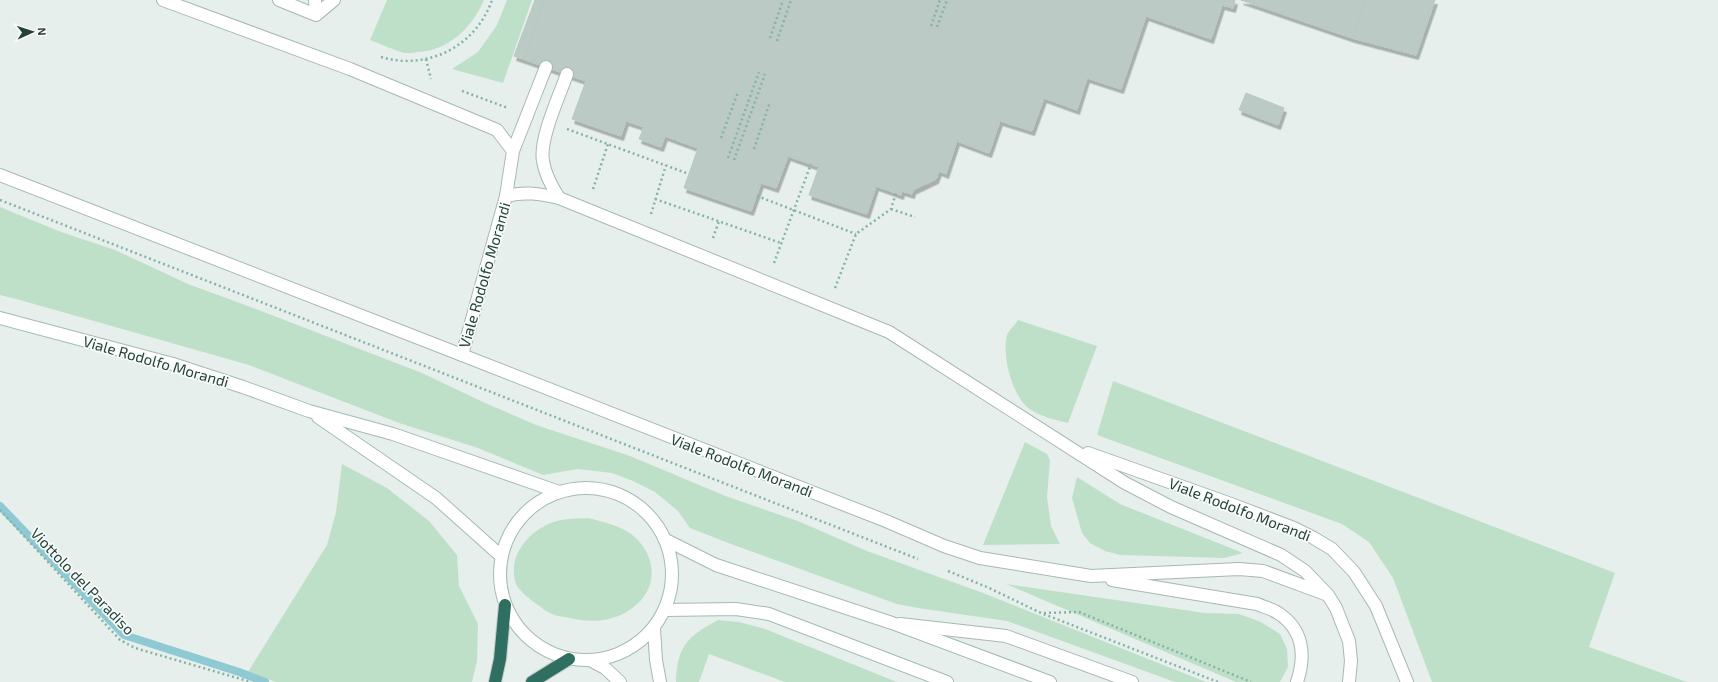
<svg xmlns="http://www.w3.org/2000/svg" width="1718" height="682" font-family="'Exo 2',sans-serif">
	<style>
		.green { fill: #bfe0c8 }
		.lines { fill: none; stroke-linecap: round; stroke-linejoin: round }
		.stream { stroke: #8ec9d4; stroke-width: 8 }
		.building { fill: #bbcac4; stroke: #b8c9c2; filter: url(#shadow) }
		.lane-casing { stroke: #a8b8b2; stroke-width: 14 }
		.street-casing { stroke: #a8b8b2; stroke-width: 14 }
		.secondary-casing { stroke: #a4bbb3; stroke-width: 14 }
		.highway-casing { stroke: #c2cac8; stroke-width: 14 }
		.path { stroke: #86b3a5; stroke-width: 2.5; stroke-dasharray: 2 3; stroke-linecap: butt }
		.lane { stroke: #fff; stroke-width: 12 }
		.street { stroke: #fff; stroke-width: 12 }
		.secondary { stroke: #fff; stroke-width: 12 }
		.highway { stroke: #2f6f62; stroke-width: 12 }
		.labels { text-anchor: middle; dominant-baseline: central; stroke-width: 3.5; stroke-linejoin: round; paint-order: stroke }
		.street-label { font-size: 15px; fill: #24423a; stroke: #f7fbf9 }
	</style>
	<defs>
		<filter id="shadow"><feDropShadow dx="2.5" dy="4.5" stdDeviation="0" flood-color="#0004"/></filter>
	</defs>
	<rect width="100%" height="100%" fill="#e6efeb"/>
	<path class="green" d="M387 0H484C472 28 448 51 417 52 414 53 409 53 405 53 393 50 381 44 370 40Z
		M507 0H532L503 83 452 69 478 52 497 25Z
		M0 207 61 232 115 250 188 284 248 306 422 373 483 402 536 425 630 456 728 497 798 521 867 551 983 593 1206 682H1175L1007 621 918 608 897 604 731 544 690 528 678 511 655 492 633 481 612 473 578 469 543 475 478 448 399 423 249 365 20 300 0 295Z
		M1018 320 1097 346 1068 423C1055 420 1035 415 1026 406 1011 391 1002 355 1007 335 1009 330 1015 325 1018 320Z
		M1113 381 1615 573 1589 647 1687 682H1432L1393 578 1369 542 1342 524 1097 435Z
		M1025 442 1047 454 1050 460 1047 497 1051 526 1060 544 983 545Z
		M342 464 387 488 429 521 457 555 459 586 478 624 477 661 472 682H276L248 672 327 545 336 512Z
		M1077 477 1120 504 1243 553 1224 558 1120 555 1105 551 1090 543 1082 533 1072 498Z
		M588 518C604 522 624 526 637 539 658 561 657 591 631 609 611 623 588 623 565 617 560 616 555 616 550 613 545 611 540 606 535 603 530 599 519 591 516 584 506 555 531 528 557 521 567 518 578 519 588 518Z
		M1006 584 1205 613 1239 614 1261 622 1280 634 1287 649 1288 667 1280 682H1236Z
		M718 620 739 622 765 629 897 682H785L709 654 699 682H676C677 646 688 636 718 620Z"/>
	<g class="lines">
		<path class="stream" d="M0 506 124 635 239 672 265 682"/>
	</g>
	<path class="building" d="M535 0H544L523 59 514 56Z
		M544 0H1235L1233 8 1222 5 1211 39 1146 16 1121 89 1087 78 1077 110 1044 98 1032 131 1000 121 989 153 957 141 946 174 939 171 936 179 913 190 912 194 902 191 901 195 876 186 867 214 809 195 819 167 788 156 776 188 761 183 751 211 684 188 698 148 665 136 661 147 639 139 644 127 626 121 621 136 572 119 586 81 523 59Z
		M1241 0H1365L1352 38Z
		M1365 0H1435L1416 55 1352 38Z
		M1246 93 1284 108 1278 125 1239 110Z"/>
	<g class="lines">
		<g class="lane-casing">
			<path id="lane" d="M163 0 350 69 497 130 513 151
				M0 175 462 355
				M506 196 513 151 546 67
				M559 198C552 187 545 175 543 161 539 139 559 97 567 74"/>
		</g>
		<g class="street-casing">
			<path id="street" d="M279 0 316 15
				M315 0 316 15
				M316 15 334 0
				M1088 453 1231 504 1294 528 1312 537 1332 549 1354 572 1376 606 1407 682
				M1112 580 1257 604C1264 607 1272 609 1278 613 1303 629 1306 655 1297 682
				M1328 595 1263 571 1239 569 1091 576 980 558 944 546 886 521 462 355 506 196C526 191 540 194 559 198L889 332 1125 483 1171 507 1281 555 1305 571 1328 595 1336 608 1349 641 1351 661 1349 682
				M900 624 1006 636 1132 682
				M654 629 656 660 660 682
				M592 661 605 668 620 682"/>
		</g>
		<g class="secondary-casing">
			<path id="secondary" d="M0 318 173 364 243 387 309 411 393 434 559 492
				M318 417 436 498 501 556
				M500 574a86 86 0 1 1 172 0a86 86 0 1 1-172 0Z
				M666 540 716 565 892 623 1050 682
				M665 610 736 609 769 614 947 682"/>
		</g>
		<g class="highway-casing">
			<path id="highway" d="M495 682 500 659 505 605
				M532 682 569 659"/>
		</g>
		<path class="path" d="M931 26 940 0
			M937 27 947 0
			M770 38 783 0
			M777 41 791 0
			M381 57C428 71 476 46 492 0
			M426 59 431 79
			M462 91 508 108
			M567 129 689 174
			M721 138 738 92
			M754 149 770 102
			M728 158 759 72
			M734 160 765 74
			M593 189 608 144
			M757 196 856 234
			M655 199 781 243
			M0 200 918 559
			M891 209 915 217
			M651 214 666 165
			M713 238 719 221
			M774 263 811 164
			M835 288 856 234 891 209 896 193
			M0 510 120 640 135 648 251 682
			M948 571 987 587 1041 613 1218 682
			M1044 613 1079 612 1251 682"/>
		<use href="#lane" class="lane"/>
		<use href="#street" class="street"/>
		<use href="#secondary" class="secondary"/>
		<use href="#highway" class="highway"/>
	</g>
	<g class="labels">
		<g class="street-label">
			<text transform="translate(484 275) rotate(-74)">Viale Rodolfo Morandi</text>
			<text transform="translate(156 361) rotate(16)">Viale Rodolfo Morandi</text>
			<text transform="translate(742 465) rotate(21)">Viale Rodolfo Morandi</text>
			<text transform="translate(1240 509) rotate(21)">Viale Rodolfo Morandi</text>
			<text transform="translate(83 581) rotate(46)">Viottolo del Paradiso</text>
		</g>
	</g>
	<g transform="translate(32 32) rotate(87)" stroke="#f7fbf9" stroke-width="3" paint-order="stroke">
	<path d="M0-3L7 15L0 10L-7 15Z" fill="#24423a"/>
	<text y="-6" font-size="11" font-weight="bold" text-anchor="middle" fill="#24423a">N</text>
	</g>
</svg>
